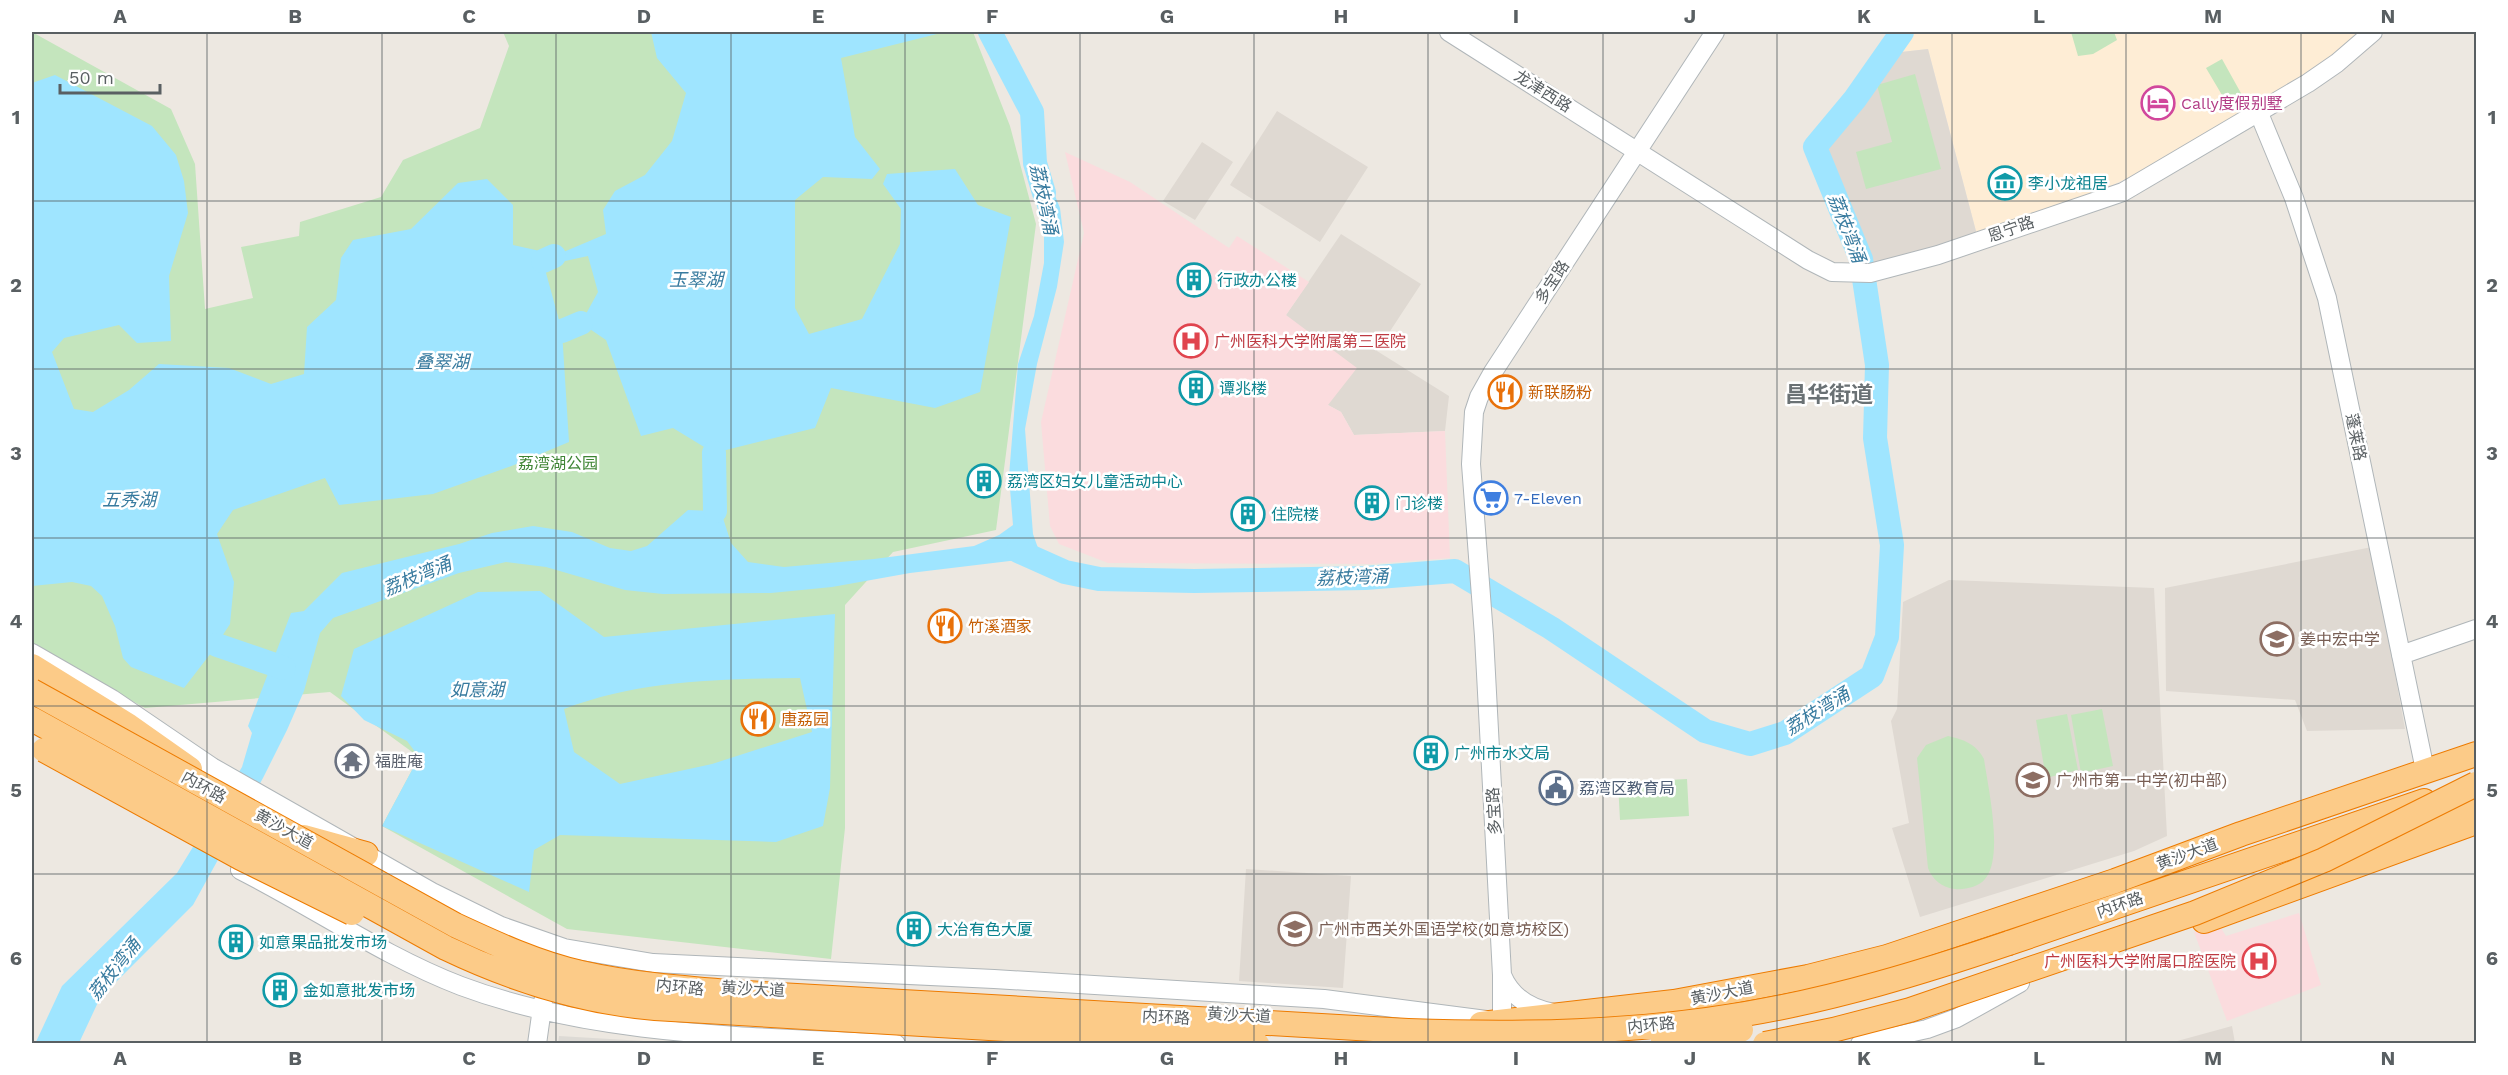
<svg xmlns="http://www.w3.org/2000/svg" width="2508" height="1075" font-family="'Work Sans','Noto Sans SC',sans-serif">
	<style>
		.commercial { fill: #feedd5 }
		.industrial { fill: #dddad5 }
		.education { fill: #dfd9d2 }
		.medical { fill: #fbdcde }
		.green { fill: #c4e5bd }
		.water { fill: #9fe5ff; fill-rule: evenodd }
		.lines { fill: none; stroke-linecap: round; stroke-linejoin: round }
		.river { stroke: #9fe5ff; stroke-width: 24 }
		.secondary-casing { stroke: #b0b6b9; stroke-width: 20 }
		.highway-casing { stroke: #ed7b01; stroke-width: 26 }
		.secondary { stroke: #fff; stroke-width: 18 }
		.highway { stroke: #fccb88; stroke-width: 24 }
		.highway-bridge-casing { stroke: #ed7b01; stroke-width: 26; stroke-linecap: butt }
		.highway-bridge { stroke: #fccb88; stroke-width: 24 }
		.grid { fill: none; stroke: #595f62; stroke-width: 1.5; stroke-opacity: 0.55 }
		.labels { text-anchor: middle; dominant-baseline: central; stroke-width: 5; stroke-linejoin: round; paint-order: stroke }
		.street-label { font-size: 16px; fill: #595f62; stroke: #fff }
		.hotel-label { font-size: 16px; fill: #b23c85; stroke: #fff; text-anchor: start }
		.culture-label { font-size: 16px; fill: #0d838f; stroke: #fff; text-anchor: start }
		.health-label { font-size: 16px; fill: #be3a42; stroke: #fff; text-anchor: start }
		.food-label { font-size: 16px; fill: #c56008; stroke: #fff; text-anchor: start }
		.park-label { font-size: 16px; fill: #3f8535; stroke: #fff }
		.shop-label { font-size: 16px; fill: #366cbe; stroke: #fff; text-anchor: start }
		.education-label { font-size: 16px; fill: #785e54; stroke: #fff; text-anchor: start }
		.worship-label { font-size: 16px; fill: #5b616d; stroke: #fff; text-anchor: start }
		.service-label { font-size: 16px; fill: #4e5e75; stroke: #fff; text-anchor: start }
		.water-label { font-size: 18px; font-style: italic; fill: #387b9f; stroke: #fff }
		.district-label { font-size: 22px; font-weight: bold; fill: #6a7174; stroke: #fff }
		.neatline { fill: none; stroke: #595f62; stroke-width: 2 }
		.grid-label { font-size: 20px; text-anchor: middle; font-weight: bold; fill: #595f62 }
	</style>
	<rect width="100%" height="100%" fill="#ede8e1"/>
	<path class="commercial" d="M1915 32H2366L2343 53 2150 168 2106 188 2018 218 1977 235 1928 49 1892 53Z"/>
	<path class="industrial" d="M559 1036 678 1043H558Z"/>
	<path class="education" d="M1928 49 1977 235 1872 268 1822 148 1892 53Z
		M1277 111 1368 167 1320 242 1230 185Z
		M1202 142 1233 162 1195 220 1163 201Z
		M1341 234 1421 284 1377 351 1449 396 1445 431 1354 435 1341 412 1328 405 1286 315Z
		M2372 547 2405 729 2307 731 2295 700 2166 691 2165 588Z
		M1949 580 2154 588 2167 836 2134 851 1920 917 1892 828 1909 823 1891 721 1897 709 1903 602Z
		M1246 869 1351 876 1343 988 1239 981Z
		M2232 1026 2235 1043H2170Z"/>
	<path class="medical" d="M1065 152 1130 182 1229 248 1237 236 1309 282 1286 315 1357 368 1328 405 1341 412 1354 435 1445 431 1450 558 1370 564 1108 563 1059 544 1050 526 1041 422 1084 233Z
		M2299 913 2321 985 2227 1021 2194 932 2219 925 2226 936Z"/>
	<path class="green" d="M32 32 171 109 195 164 205 309 253 298 241 247 299 236 300 222 381 197 403 160 480 128 509 46 503 32H973L1010 126 1036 224 996 530 893 552 845 605V828L831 959 567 929 382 826 419 757 330 692 145 708 32 646Z
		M2071 32H2114L2117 40 2093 54 2078 56Z
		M2222 59 2247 104 2232 112 2206 68Z
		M1915 74 1941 169 1866 189 1856 152 1892 142 1877 85Z
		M2102 709 2113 766 2081 773 2071 715Z
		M2067 714 2078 770 2046 778 2036 720Z
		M1948 736C1965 740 1976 744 1984 759 1988 787 2004 857 1985 879 1979 887 1964 890 1955 889 1942 888 1932 879 1928 868L1917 758 1926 745Z
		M1687 779 1689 816 1620 820 1618 783Z"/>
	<path class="water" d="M651 32H945L841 58 855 137 880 169 872 179 823 177 795 200V308L809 334 862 319 900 244 901 209 883 184 887 174 955 169 978 205 1011 217 980 392 935 408 831 388 815 428 714 453 673 428 641 436 606 340 581 323 598 292 588 256 565 261 554 256 606 234 603 210 615 191 645 175 672 141 686 93 657 58Z
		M55 75 152 126 176 155 184 181 188 213 169 276 171 341 137 343 119 325 64 338 52 352 74 409 93 412 129 390 159 364 229 368 271 384 304 374 307 327 336 300 341 258 353 240 411 229 458 183 487 179 513 205V245L540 251 562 331 569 442 514 465 433 494 339 505 325 478 233 510 217 534 234 582 230 624 211 653 184 688 131 667 123 658 115 626 102 596 91 586 72 582 32 586V83Z
		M1041 161 1060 208 1064 242 1057 287 1037 364 1025 429 1033 534 1038 548 1026 565 1018 560 910 573 832 587 771 593 663 594 625 590 546 567 506 562 459 573 333 618 320 633 304 691 287 730 263 778 193 905 100 998 79 1043 35 1044 62 986 177 873 242 767 252 733 248 726 291 613 304 611 342 573 459 544 492 533 533 526 572 532 610 548 631 551 647 546 688 510 715 511 723 518 731 543 748 562 784 567 874 559 974 546 999 535 1013 525 1009 476 1018 364 1034 316 1044 263V232L1027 169Z
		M540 591 604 637 835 614 830 788 823 826 776 842 560 835 534 850 529 892 382 826 419 757 407 741 364 720 341 696 354 649 478 592ZM800 678 812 732 712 764 620 784 574 752 564 709C640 680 720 679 800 678Z"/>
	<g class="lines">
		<path class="river" d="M990 32 1032 112 1035 163 1044 193
			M543 261 554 256
			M562 331 581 323
			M714 453 715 511
			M1018 551 1065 572 1099 579 1194 581 1365 578 1455 571 1551 628 1705 731 1750 744 1785 733 1872 676 1887 637 1892 545 1875 438 1877 365 1861 259 1815 147 1855 99 1902 32
			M217 645 284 668"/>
		<g class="secondary-casing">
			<path id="secondary" d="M1449 32 1808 260 1832 272 1870 273 1938 255 2123 192 2308 83 2337 63 2373 32
				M2258 111 2294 198 2327 298 2425 770
				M32 653 112 699 212 767 432 892 501 926 564 948 653 963 994 979 1324 999 1494 1021
				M2401 655 2476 629
				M240 870C315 908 383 956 461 986 597 1037 752 1036 896 1044
				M1502 975C1511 997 1531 1009 1554 1013
				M1498 1031 1502 1022V975L1484 636 1471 464 1474 412 1479 397 1493 372 1715 32
				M537 1044 543 1001
				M1860 1044 1927 1029 1957 1018 2020 983"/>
		</g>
		<g class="highway-casing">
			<path id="highway" d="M32 666 129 726 190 769
				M2406 829 2476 801
				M304 837 366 854
				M2204 921 2476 822
				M2009 943 2424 801
				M1481 1024 1674 1002 1808 977 1887 957 2115 881 2241 834 2476 754"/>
		</g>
		<use href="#secondary" class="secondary"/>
		<use href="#highway" class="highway"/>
		<g class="highway-bridge-casing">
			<path id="highway-bridge" d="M32 691 455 925C496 944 537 963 581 973 629 984 679 988 728 992L1408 1031C1521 1035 1634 1033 1745 1014 1835 999 1923 972 2009 943
				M32 719 446 948C513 980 581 1002 655 1008L1257 1044
				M44 750 241 858 352 913
				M1663 1040 1741 1030
				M1765 1044 1833 1030 1910 1010 2195 913 2324 860 2476 784"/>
		</g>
		<use href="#highway-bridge" class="highway-bridge"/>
	</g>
	<path class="grid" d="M207 32V1044M382 32V1044M556 32V1044M731 32V1044M905 32V1044M1080 32V1044M1254 32V1044M1428 32V1044M1603 32V1044M1777 32V1044M1952 32V1044M2126 32V1044M2301 32V1044M32 201H2476M32 369H2476M32 538H2476M32 706H2476M32 874H2476"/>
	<defs>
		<g id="hotel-ring" transform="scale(1.725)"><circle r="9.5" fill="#fff" stroke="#d1479c" stroke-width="1.5"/><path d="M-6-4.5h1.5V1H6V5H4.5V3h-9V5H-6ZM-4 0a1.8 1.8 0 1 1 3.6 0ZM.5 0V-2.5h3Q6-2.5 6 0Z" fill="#d1479c"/></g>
		<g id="museum-ring" transform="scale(1.725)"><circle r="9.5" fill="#fff" stroke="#0f9aa8" stroke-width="1.5"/><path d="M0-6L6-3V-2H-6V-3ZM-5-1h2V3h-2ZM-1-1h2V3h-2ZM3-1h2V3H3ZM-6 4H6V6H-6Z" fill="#0f9aa8"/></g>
		<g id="building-ring" transform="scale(1.725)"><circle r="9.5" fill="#fff" stroke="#0f9aa8" stroke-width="1.5"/><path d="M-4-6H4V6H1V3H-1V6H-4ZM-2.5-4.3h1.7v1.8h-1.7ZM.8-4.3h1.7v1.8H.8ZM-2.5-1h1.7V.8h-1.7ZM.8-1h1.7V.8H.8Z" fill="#0f9aa8"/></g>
		<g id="hospital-ring" transform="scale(1.725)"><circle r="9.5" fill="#fff" stroke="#e0444e" stroke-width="1.5"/><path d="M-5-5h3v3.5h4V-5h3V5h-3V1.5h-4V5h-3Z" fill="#e0444e"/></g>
		<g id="restaurant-ring" transform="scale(1.725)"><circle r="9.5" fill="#fff" stroke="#e8710a" stroke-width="1.5"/><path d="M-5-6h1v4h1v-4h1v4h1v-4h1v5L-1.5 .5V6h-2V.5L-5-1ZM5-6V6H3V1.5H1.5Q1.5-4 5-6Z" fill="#e8710a"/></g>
		<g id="supermarket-ring" transform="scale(1.725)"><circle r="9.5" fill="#fff" stroke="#3f7fe0" stroke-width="1.5"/><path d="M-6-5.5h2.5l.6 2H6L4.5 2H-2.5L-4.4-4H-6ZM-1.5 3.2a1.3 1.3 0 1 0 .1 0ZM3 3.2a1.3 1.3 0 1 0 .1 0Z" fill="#3f7fe0"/></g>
		<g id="school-ring" transform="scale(1.725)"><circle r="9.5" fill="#fff" stroke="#8d6e63" stroke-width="1.5"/><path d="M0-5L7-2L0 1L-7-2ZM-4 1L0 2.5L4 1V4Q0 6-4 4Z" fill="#8d6e63"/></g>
		<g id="temple-ring" transform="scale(1.725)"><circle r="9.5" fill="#fff" stroke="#6b7280" stroke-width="1.5"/><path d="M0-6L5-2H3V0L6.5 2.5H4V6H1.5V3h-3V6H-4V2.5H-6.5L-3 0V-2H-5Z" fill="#6b7280"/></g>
		<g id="civic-ring" transform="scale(1.725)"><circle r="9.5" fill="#fff" stroke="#5c6f8a" stroke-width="1.5"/><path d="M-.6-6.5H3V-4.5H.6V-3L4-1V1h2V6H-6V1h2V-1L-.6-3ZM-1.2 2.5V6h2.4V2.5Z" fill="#5c6f8a"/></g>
	</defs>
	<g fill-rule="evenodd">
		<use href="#hotel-ring" x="2158" y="103"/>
		<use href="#museum-ring" x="2005" y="183"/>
		<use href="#building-ring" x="1194" y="280"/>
		<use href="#hospital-ring" x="1191" y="341"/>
		<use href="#building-ring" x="1196" y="388"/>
		<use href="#restaurant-ring" x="1505" y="392"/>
		<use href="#building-ring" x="984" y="481"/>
		<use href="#supermarket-ring" x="1491" y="498"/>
		<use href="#building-ring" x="1372" y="503"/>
		<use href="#building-ring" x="1248" y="514"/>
		<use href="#restaurant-ring" x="945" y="626"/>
		<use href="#school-ring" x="2277" y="639"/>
		<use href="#restaurant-ring" x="758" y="719"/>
		<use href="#building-ring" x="1431" y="753"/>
		<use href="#temple-ring" x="352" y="761"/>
		<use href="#school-ring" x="2033" y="780"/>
		<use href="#civic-ring" x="1556" y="788"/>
		<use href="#building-ring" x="914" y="929"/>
		<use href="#school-ring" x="1295" y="929"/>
		<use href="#building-ring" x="236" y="942"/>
		<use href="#hospital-ring" x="2259" y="961"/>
		<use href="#building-ring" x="280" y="990"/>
	</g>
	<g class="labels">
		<g class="street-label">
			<text transform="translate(1543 91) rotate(32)">龙津西路</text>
			<text transform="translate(2011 229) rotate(-19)">恩宁路</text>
			<text transform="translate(1552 282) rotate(-57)">多宝路</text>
			<text transform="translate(2356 437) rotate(79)">蓬莱路</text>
			<text transform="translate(204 787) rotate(29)">内环路</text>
			<text transform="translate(1494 811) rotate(-93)">多宝路</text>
			<text transform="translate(284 829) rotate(29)">黄沙大道</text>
			<text transform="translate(2187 854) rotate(-20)">黄沙大道</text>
			<text transform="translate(2120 905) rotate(-19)">内环路</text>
			<text transform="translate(680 987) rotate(6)">内环路</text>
			<text transform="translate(753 989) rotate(3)">黄沙大道</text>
			<text transform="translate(1722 993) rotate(-11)">黄沙大道</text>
			<text transform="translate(1239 1015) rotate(3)">黄沙大道</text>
			<text transform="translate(1166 1017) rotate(3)">内环路</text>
			<text transform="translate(1651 1025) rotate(-6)">内环路</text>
		</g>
		<g class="hotel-label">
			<text x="2181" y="103">Cally度假别墅</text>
		</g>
		<g class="culture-label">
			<text x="2028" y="183">李小龙祖居</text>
			<text x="1217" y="280">行政办公楼</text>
			<text x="1219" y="388">谭兆楼</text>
			<text x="1007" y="481">荔湾区妇女儿童活动中心</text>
			<text x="1395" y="503">门诊楼</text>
			<text x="1271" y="514">住院楼</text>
			<text x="1454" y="753">广州市水文局</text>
			<text x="937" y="929">大冶有色大厦</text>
			<text x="259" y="942">如意果品批发市场</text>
			<text x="303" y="990">金如意批发市场</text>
		</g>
		<g class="health-label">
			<text x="1214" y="341">广州医科大学附属第三医院</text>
			<text x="2236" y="961" text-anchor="end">广州医科大学附属口腔医院</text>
		</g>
		<g class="food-label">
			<text x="1528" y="392">新联肠粉</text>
			<text x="968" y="626">竹溪酒家</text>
			<text x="781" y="719">唐荔园</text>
		</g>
		<g class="park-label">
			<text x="558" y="463">荔湾湖公园</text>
		</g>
		<g class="shop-label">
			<text x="1514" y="498">7-Eleven</text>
		</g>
		<g class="education-label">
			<text x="2300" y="639">姜中宏中学</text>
			<text x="2056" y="780">广州市第一中学(初中部)</text>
			<text x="1318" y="929">广州市西关外国语学校(如意坊校区)</text>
		</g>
		<g class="worship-label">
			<text x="375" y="761">福胜庵</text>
		</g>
		<g class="service-label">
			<text x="1579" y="788">荔湾区教育局</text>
		</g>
		<g class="water-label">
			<text transform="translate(1044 199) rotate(78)">荔枝湾涌</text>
			<text transform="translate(1847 228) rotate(69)">荔枝湾涌</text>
			<text x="696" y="279">玉翠湖</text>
			<text x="442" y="361">叠翠湖</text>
			<text x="129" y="499">五秀湖</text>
			<text transform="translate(417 576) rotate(-23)">荔枝湾涌</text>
			<text transform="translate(1352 577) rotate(-2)">荔枝湾涌</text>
			<text x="477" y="689">如意湖</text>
			<text transform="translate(1817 711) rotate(-32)">荔枝湾涌</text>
			<text transform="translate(114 969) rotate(-52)">荔枝湾涌</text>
		</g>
		<g class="district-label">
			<text x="1829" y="394">昌华街道</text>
		</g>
	</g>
	<rect width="2508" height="1075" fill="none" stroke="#ffffff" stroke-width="66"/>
	<path d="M60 84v9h100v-9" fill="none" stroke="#595f62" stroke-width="3"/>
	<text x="69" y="84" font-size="18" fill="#595f62" stroke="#ffffff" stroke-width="4.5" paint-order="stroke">50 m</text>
	<rect x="33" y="33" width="2442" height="1009" class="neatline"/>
	<g class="grid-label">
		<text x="120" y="23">A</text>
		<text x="295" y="23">B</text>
		<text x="469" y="23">C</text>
		<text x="644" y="23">D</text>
		<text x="818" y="23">E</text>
		<text x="992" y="23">F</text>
		<text x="1167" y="23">G</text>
		<text x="1341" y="23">H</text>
		<text x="1516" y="23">I</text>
		<text x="1690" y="23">J</text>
		<text x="1864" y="23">K</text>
		<text x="2039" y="23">L</text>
		<text x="2213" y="23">M</text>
		<text x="2388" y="23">N</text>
		<text x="16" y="124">1</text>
		<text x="2492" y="124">1</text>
		<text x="16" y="292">2</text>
		<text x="2492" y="292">2</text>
		<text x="16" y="460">3</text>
		<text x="2492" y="460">3</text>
		<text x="16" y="628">4</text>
		<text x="2492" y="628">4</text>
		<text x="16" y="797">5</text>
		<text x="2492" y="797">5</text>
		<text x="16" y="965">6</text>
		<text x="2492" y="965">6</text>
		<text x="120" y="1065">A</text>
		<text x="295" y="1065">B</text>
		<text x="469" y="1065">C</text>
		<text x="644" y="1065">D</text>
		<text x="818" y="1065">E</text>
		<text x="992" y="1065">F</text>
		<text x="1167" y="1065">G</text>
		<text x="1341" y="1065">H</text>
		<text x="1516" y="1065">I</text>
		<text x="1690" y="1065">J</text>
		<text x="1864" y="1065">K</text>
		<text x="2039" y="1065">L</text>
		<text x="2213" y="1065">M</text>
		<text x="2388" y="1065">N</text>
	</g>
</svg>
